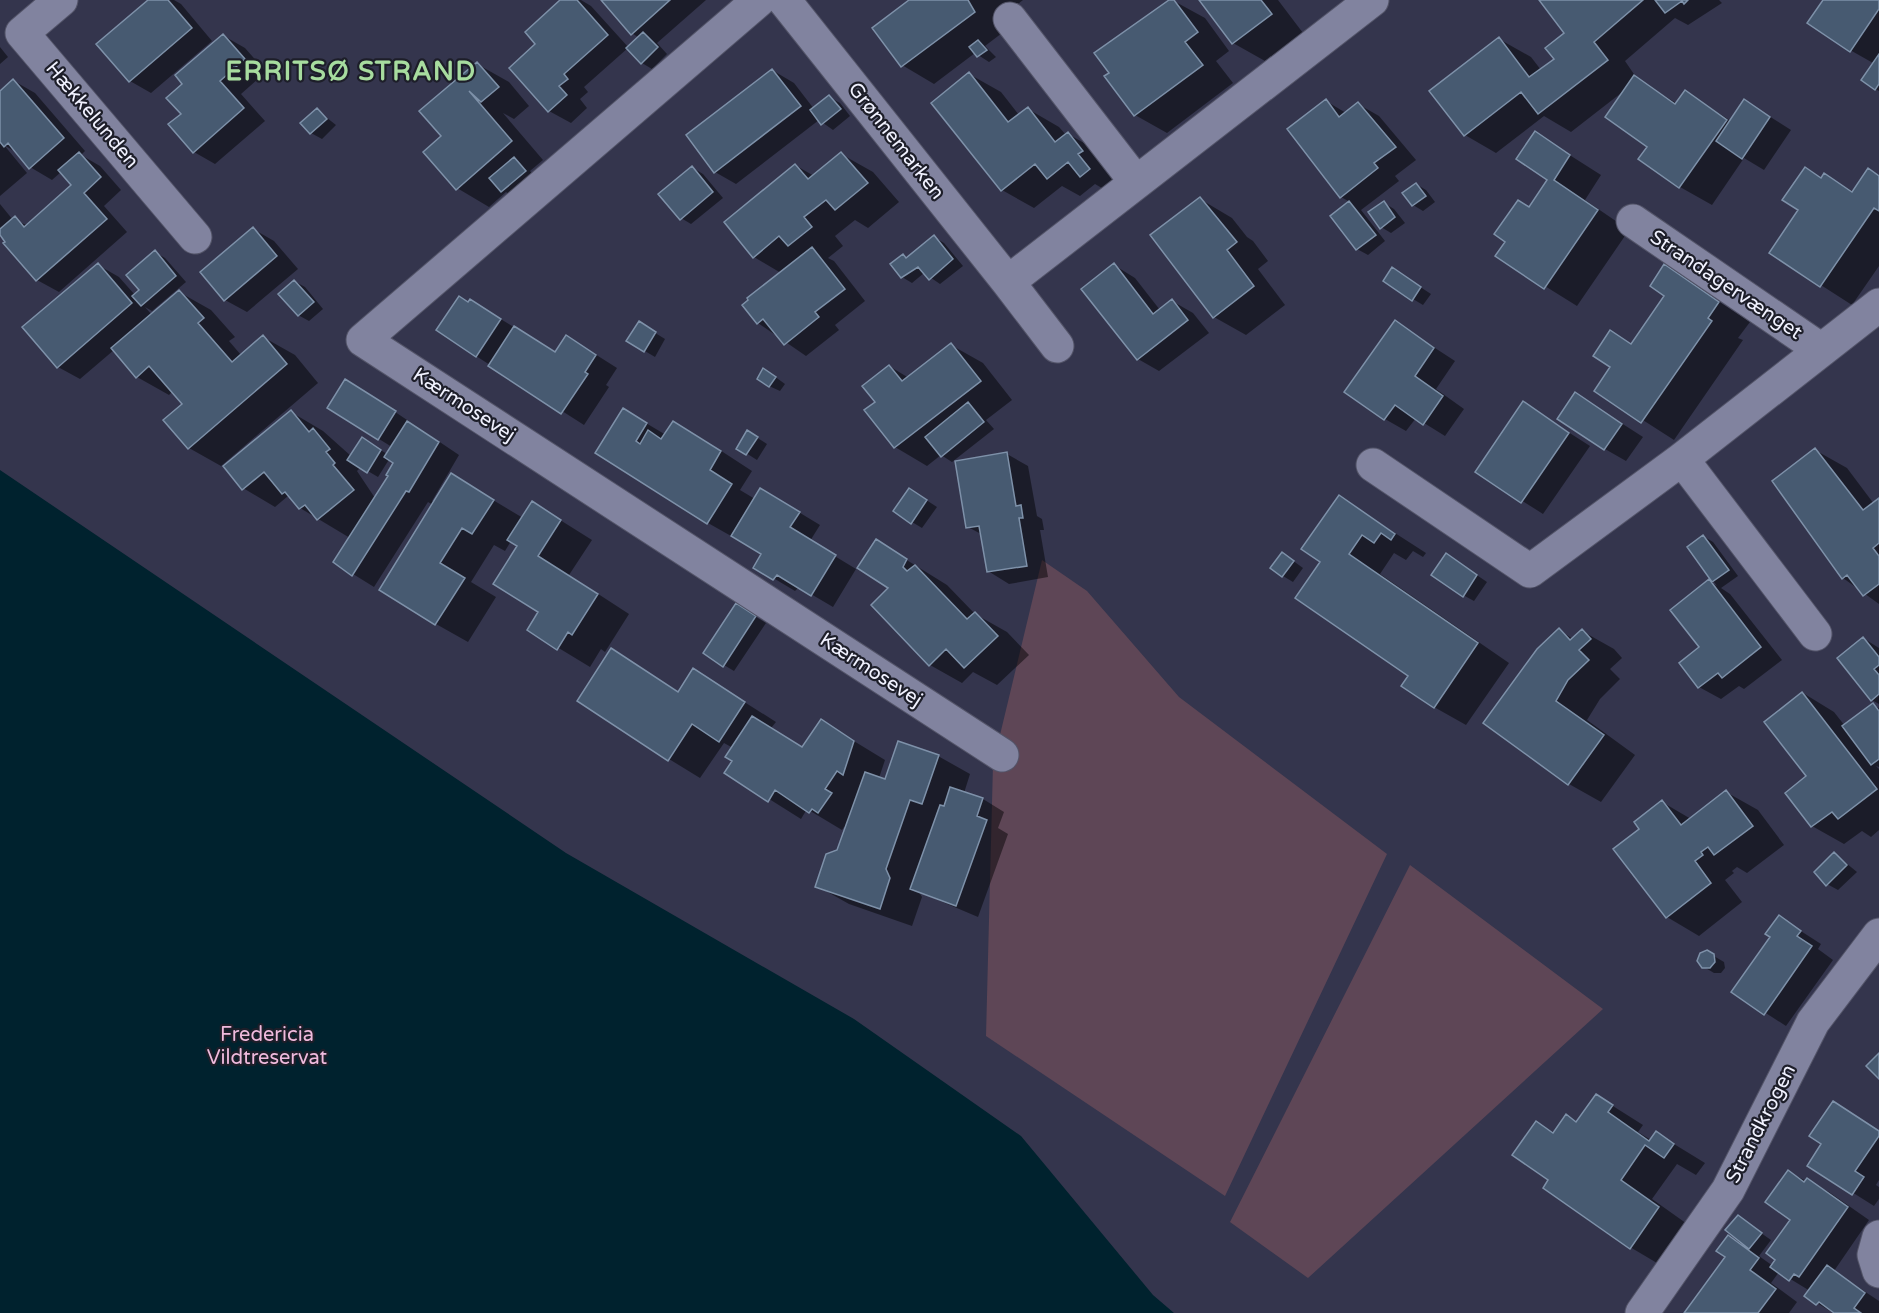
<svg xmlns="http://www.w3.org/2000/svg" width="1879" height="1313" font-family="'Varela Round',sans-serif">
	<style>
		.green { fill: #5e4656 }
		.water { fill: #00222e }
		.shadow { fill: #0007; fill-rule: evenodd }
		.building { fill: #475a71; stroke: #7e91a9; stroke-width: 1.5 }
		.lines { fill: none; stroke-linecap: round; stroke-linejoin: round }
		.minor-casing { stroke: #535468; stroke-width: 35 }
		.minor { stroke: #81839f; stroke-width: 33 }
		.labels { text-anchor: middle; dominant-baseline: central; stroke-width: 4.5; stroke-linejoin: round; paint-order: stroke }
		.street-label { font-size: 20px; fill: #f1f2ff; stroke: #1d1e29 }
		.park-label { font-size: 20px; fill: #efbadd; stroke: #1d1e29 }
		.district-label { font-size: 26px; font-weight: bold; letter-spacing: 1.5px; fill: #a7dc9f; stroke: #1d1e29 }
	</style>
	<rect width="100%" height="100%" fill="#34354d"/>
	<path class="green" d="M1042 560 1087 591 1179 697 1387 854 1225 1196 986 1036 993 764Z
		M1410 865 1603 1009 1308 1278 1230 1222Z"/>
	<path class="water" d="M0 470 566 853 854 1019 1021 1136 1153 1295 1174 1313H0Z"/>
	<path class="shadow" d="M151 0H174L181 4 212 41 151 93 130 81Z
		M563 0H581L591 6 629 48 639 38 632 33 603 0H706L657 43 667 54 652 69 642 63 628 48 584 87 588 92 580 99 587 108 571 123 549 111 538 44Z
		M912 0H1023L997 20 1006 30 985 46 996 57 989 62 975 53 934 84 902 65Z
		M1172 0 1205 18 1229 51 1216 61 1233 83 1167 133 1135 115Z
		M1201 0H1278L1303 33 1265 61 1233 43Z
		M1541 0H1719L1722 3 1688 25 1675 18 1625 61 1638 80 1678 104 1686 92 1731 121 1745 101 1791 130 1764 170 1744 158 1712 205 1680 187 1649 146 1625 90 1571 132 1544 116 1496 153 1465 135 1499 39 1531 57 1541 70 1556 59 1566 33Z
		M1824 0H1879V91L1875 89 1873 63 1850 50Z
		M224 36 245 48 266 72 241 94 265 121 215 164 194 152 183 114 184 84Z
		M0 47 8 57 0 64Z
		M477 64 509 82 529 106 514 119 503 113 543 160 530 171 536 177 513 197 506 192 489 207 457 188 443 136Z
		M772 70 794 83 814 109 829 97 840 103 850 116 833 130 819 120 736 184 715 172Z
		M969 74 1001 92 1019 115 1028 109 1059 127 1066 135 1068 134 1100 152 1121 188 1112 194 1095 184 1080 196 1062 186 1034 208 1002 190Z
		M14 81 35 93 85 151 81 155 100 166 121 190 104 206 127 232 59 292 37 280 0 233V204L13 220 27 225 73 185 61 172 52 180 30 167 19 154 4 145 27 173 0 196V93Z
		M1326 101 1346 113 1358 104 1379 116 1416 160 1395 176 1399 181 1361 210 1385 241 1368 255 1357 249 1350 202 1341 197Z
		M317 110 336 125 322 139 311 133Z
		M1535 133 1601 175 1585 200 1629 230 1577 306 1497 256 1549 180Z
		M841 154 873 172 899 202 868 228 855 220 835 236 843 246 828 258 834 261 865 301 835 325 839 330 806 356 758 323 781 273 754 257 795 165 814 176Z
		M693 168 703 174 723 198 691 224 681 218Z
		M1806 169 1822 179 1825 175 1854 192 1879 176V266L1852 305 1771 253 1800 210Z
		M1416 184 1426 190 1435 202 1423 211 1413 205 1404 193Z
		M1200 199 1232 218 1247 237 1253 241 1268 261 1258 269 1285 305 1246 335 1214 317Z
		M1384 203 1394 209 1405 223 1391 233 1381 227Z
		M253 229 274 241 298 269 247 312 225 300Z
		M934 237 944 243 963 266 940 284 924 273 912 283 902 277 903 256 908 258Z
		M155 252 165 258 186 282 152 311 145 307 152 315 179 292 211 310 235 337 229 341 241 355 263 337 295 355 318 383 221 466 189 448 184 404 173 391 169 395 137 377 114 350 80 379 58 367 98 265 119 277 135 295 141 291Z
		M1114 265 1135 278 1160 310 1172 301 1193 313 1209 333 1159 371 1138 359Z
		M1665 266 1750 322 1738 338 1743 340 1674 440 1596 390 1612 367 1611 332 1633 345 1666 296Z
		M1402 275 1431 294 1423 305 1413 299Z
		M294 281 305 287 323 309 309 321 298 315Z
		M469 303 491 313 556 353 587 349 617 368 606 385 609 387 584 425 476 356Z
		M1395 322 1455 361 1436 389 1464 409 1445 436 1416 418 1406 431 1385 419Z
		M639 323 665 339 655 357 628 341Z
		M951 345 983 363 1012 400 986 420 994 429 952 462 941 455 927 466 895 447 866 410 877 402 889 366 909 378Z
		M774 376 785 384 780 391 769 386Z
		M367 393 459 455 432 501 483 494 523 518 533 503 592 540 569 575 629 614 605 652 601 649 590 667 529 630 540 612 519 546 511 541 505 551 494 545 471 582 496 597 468 642 436 624 433 505 428 502 374 587 353 574 350 538 300 508 288 496 275 507 243 488 291 412 323 431 351 456 363 439 387 454 392 447 379 439ZM390 458 395 462 375 498 357 471 361 467 378 477Z
		M1576 394 1643 437 1626 461 1605 449Z
		M1523 403 1590 446 1543 514 1477 472Z
		M624 410 666 435 674 423 706 441 752 471 740 490 755 499 782 502 820 525 810 541 856 569 833 607 799 587 795 591 755 567 763 554 708 523 597 452Z
		M748 432 767 444 757 460 738 448Z
		M1815 450 1847 468 1874 504 1879 500V604L1843 578Z
		M1007 454 1028 466 1037 516 1042 519 1044 530H1040L1048 577 1009 584 988 571 981 534 968 527Z
		M920 496 937 507 922 528 912 522Z
		M1339 497 1426 553 1423 557 1413 551 1406 560 1394 553 1380 574 1509 663 1466 725 1434 707 1322 562Z
		M1703 536 1713 542 1738 576 1721 588 1730 594 1782 660 1744 689 1739 686 1721 699 1699 687 1709 581 1717 586 1689 547Z
		M876 541 947 585 975 614 1007 632 1029 655 997 685 973 672 962 683 930 665 891 588Z
		M1292 560 1303 568 1293 582 1283 576Z
		M1456 561 1487 582 1474 601 1463 595Z
		M746 611 766 623 734 671 724 665Z
		M1559 630 1573 639 1582 631 1614 649 1622 658 1610 669 1620 679 1600 699 1587 720 1635 755 1601 802 1569 784 1485 723Z
		M1863 638 1879 648V704L1872 700Z
		M612 650 679 692 694 670 776 722 771 728 803 747 821 721 885 760 879 778 886 781 938 756 970 774 964 793 983 799 1004 812 998 828 1008 834 978 917 919 892 922 897 912 926 849 904 817 886 839 851 847 828 844 827 842 830 807 809 801 819 726 772 734 761 733 748 724 743 700 778 669 759Z
		M1803 693 1834 712 1845 726 1873 705 1879 708V767L1876 766 1879 769V830L1871 837 1862 831 1844 844 1812 826Z
		M1726 792 1758 810 1784 845 1747 873 1737 867 1732 871 1734 873 1725 880 1742 902 1699 936 1667 917 1662 802 1691 819Z
		M1835 854 1857 872 1838 890 1827 884Z
		M1779 917 1821 944 1818 949 1833 960 1786 1026 1733 992 1772 937Z
		M1707 952 1724 962 1725 968 1721 973H1714L1704 967Z
		M1597 1096 1643 1125 1638 1132 1651 1140 1656 1133 1705 1163 1696 1175 1677 1164 1652 1199 1690 1226 1662 1266 1630 1247 1550 1179 1537 1123 1555 1133 1578 1123Z
		M1879 1131V1180L1876 1185 1879 1187V1199L1874 1206 1809 1165Z
		M1788 1172 1829 1192 1869 1220 1834 1271 1879 1301V1313H1833L1806 1296 1810 1291 1779 1272 1771 1283 1797 1302 1789 1313H1685L1727 1257 1729 1237 1747 1245 1738 1217 1771 1240 1759 1256 1773 1266 1792 1219Z"/>
	<path class="building" d="M148 0H168L192 28 129 82 96 44Z
		M560 0H577L608 35 564 74 568 79 559 86 567 95 548 112 509 68 535 44 525 32Z
		M601 0H670L631 35Z
		M909 0H968L975 12 901 67 872 28Z
		M1169 0H1174L1198 32 1185 42 1203 65 1134 116 1104 76 1109 73 1094 53Z
		M1199 0H1261L1272 14 1232 44Z
		M1539 0H1643L1594 42 1608 60 1538 114 1521 92 1464 136 1429 91 1499 37 1529 77 1554 59 1545 48 1564 33Z
		M1655 0H1688L1684 4 1682 1 1665 13Z
		M1823 0H1879V9L1850 52 1807 23Z
		M643 32 658 47 641 64 626 48Z
		M223 34 245 59 220 81 244 108 193 153 168 124 181 114 166 98 182 84 175 75Z
		M978 40 987 50 977 57 969 47Z
		M1879 54V84L1875 90 1861 80Z
		M477 62 499 87 481 102 469 91 512 141 456 190 423 152 441 136 419 111Z
		M772 69 801 106 714 173 686 135Z
		M969 72 1008 122 1028 107 1055 142 1068 132 1083 151 1078 154 1090 169 1080 177 1068 162 1047 179 1035 164 1001 191 931 103Z
		M1634 75 1675 104 1685 90 1727 120 1679 188 1638 159 1647 147 1605 117Z
		M13 79 64 138 29 169 8 143 4 147 0 142V91Z
		M829 95 841 109 821 125 810 110Z
		M1326 99 1339 117 1358 102 1396 147 1374 163 1378 168 1340 198 1287 129Z
		M1744 99 1770 117 1742 159 1716 141Z
		M317 108 327 119 310 134 300 123Z
		M1535 131 1570 155 1554 180 1598 210 1544 289 1495 256 1505 242 1494 234 1518 200 1529 207 1547 180 1516 159Z
		M79 152 101 177 84 193 107 219 36 281 3 243 5 242 0 235V229L15 216 24 227 71 185 58 170Z
		M841 152 868 183 835 210 826 200 804 217 812 227 788 246 779 236 753 258 724 222 795 164 808 179Z
		M514 157 526 171 501 192 489 178Z
		M692 166 713 192 680 220 658 194Z
		M1805 167 1821 178 1824 173 1852 192 1868 168 1879 176V211L1874 208 1820 287 1769 253 1798 210 1782 200Z
		M1416 183 1426 196 1412 206 1402 193Z
		M1200 197 1237 242 1227 250 1254 286 1213 318 1150 235Z
		M1349 201 1376 235 1356 250 1330 216Z
		M1384 201 1395 217 1380 229 1368 212Z
		M253 227 277 256 224 301 200 272Z
		M934 235 953 259 929 280 918 267 901 278 890 264 903 254 906 258Z
		M812 247 845 289 815 312 819 317 784 345 763 319 757 324 742 305 748 300 747 298Z
		M155 250 176 276 141 306 132 296 139 290 126 275Z
		M98 263 132 303 57 368 22 327Z
		M1114 263 1153 314 1172 299 1188 320 1137 360 1081 289Z
		M1664 264 1719 302 1708 318 1712 321 1641 423 1594 391 1610 367 1593 356 1610 330 1631 344 1664 296 1650 286Z
		M1392 267 1421 287 1412 301 1383 281Z
		M294 280 314 302 298 316 278 294Z
		M179 290 204 318 198 323 232 362 263 335 287 364 188 449 163 420 182 404 149 366 136 378 111 348Z
		M459 296 468 302 470 299 501 319 476 357 436 330Z
		M1395 320 1434 348 1415 376 1443 396 1423 425 1395 405 1384 420 1344 392Z
		M639 321 656 332 644 352 626 341Z
		M514 326 555 352 566 335 596 355 585 372 588 374 561 414 488 366Z
		M951 343 981 381 894 448 864 410 875 402 862 386 889 365 902 381Z
		M763 368 776 377 769 387 757 379Z
		M345 379 396 411 378 440 327 408Z
		M1575 392 1622 424 1604 450 1557 419Z
		M1523 401 1569 433 1521 503 1475 472Z
		M968 402 984 422 941 457 925 437Z
		M623 408 647 423 636 441 640 444 648 430 661 439 673 421 721 451 710 470 732 484 707 524 595 453Z
		M291 410 309 432 313 428 330 449 326 452 335 463 333 465 354 490 317 520 305 505 299 509 285 492 282 494 264 472 242 490 223 466Z
		M407 421 439 442 409 492 406 491 352 576 333 562 388 476 386 475 393 463 384 457Z
		M747 430 758 437 746 455 736 449Z
		M362 437 381 450 367 473 347 460Z
		M1815 448 1863 510 1879 498V543L1873 548 1879 556V584L1863 596 1847 575 1842 579 1772 481Z
		M1007 452 1016 506 1021 505 1023 518H1019L1027 566 987 572 979 526 966 528 955 461Z
		M451 473 494 500 472 534 462 528 440 563 465 578 435 625 379 590Z
		M760 488 800 512 790 527 836 555 811 596 777 575 773 580 753 568 761 554 731 536Z
		M909 488 927 500 911 524 893 511Z
		M1339 495 1395 534 1391 540 1381 533 1374 543 1362 535 1349 554 1478 643 1434 708 1401 686 1408 676 1295 598 1320 562 1301 549Z
		M532 501 561 520 538 556 598 594 572 635 568 632 557 650 527 630 538 612 493 584 517 546 507 540Z
		M1703 535 1729 570 1712 582 1687 547Z
		M876 539 907 559 903 567 907 571 915 565 967 619 975 612 998 636 964 668 946 649 929 666 871 605 888 588 857 568Z
		M1282 552 1294 561 1282 577 1270 568Z
		M1446 553 1477 575 1463 597 1431 575Z
		M1709 579 1761 647 1722 678 1718 673 1698 688 1679 663 1699 647 1670 610Z
		M736 603 756 616 723 667 703 653Z
		M1559 628 1570 640 1582 629 1591 639 1579 650 1589 660 1568 680 1556 701 1604 735 1568 785 1483 723 1537 649Z
		M1863 637 1879 657V665L1874 669 1879 675V694L1871 701 1837 658Z
		M611 648 678 692 693 668 745 702 719 742 692 724 668 761 577 701Z
		M1802 692 1877 789 1838 819 1832 812 1811 827 1785 793 1806 776 1764 722Z
		M1873 703 1879 711V759L1871 765 1842 726Z
		M752 716 802 747 821 719 854 741 843 775 837 771 825 789 832 793 818 813 812 809 809 813 775 790 768 802 724 773 732 761 725 757Z
		M898 741 939 755 922 804 910 800 886 869 890 878 880 909 815 887 826 854 837 850 865 772 885 779Z
		M950 787 983 798 977 816 987 820 956 906 910 889 940 805 944 806Z
		M1726 790 1753 826 1714 855 1708 847 1701 852 1703 855 1695 861 1711 883 1666 918 1613 849 1639 829 1634 822 1662 800 1681 825Z
		M1834 852 1847 865 1826 886 1814 872Z
		M1779 915 1801 931 1797 936 1812 946 1764 1015 1731 992 1770 937 1765 934Z
		M1707 950 1714 954 1715 962 1710 968H1702L1697 961 1700 953Z
		M1879 1053V1079L1866 1066Z
		M1596 1094 1613 1105 1608 1112 1649 1141 1656 1131 1674 1144 1664 1158 1645 1145 1621 1180 1659 1207 1630 1249 1543 1188 1548 1180 1512 1155 1536 1121 1553 1133 1566 1114 1576 1122Z
		M1833 1101 1879 1131V1136L1855 1171 1864 1177 1852 1195 1807 1166 1821 1144 1809 1136Z
		M1788 1170 1804 1182 1807 1178 1848 1207 1799 1277 1794 1274 1789 1281 1770 1267 1775 1260 1766 1253 1790 1220 1765 1202Z
		M1738 1215 1762 1233 1749 1249 1725 1230Z
		M1728 1235 1759 1258 1750 1270 1776 1289 1758 1313H1684L1725 1257 1716 1251Z
		M1827 1265 1865 1293 1854 1308 1861 1313H1834L1819 1302 1816 1305 1804 1296Z"/>
	<g class="lines">
		<g class="minor-casing">
			<path id="minor" d="M61 0 22 33 195 237
				M759 0 363 340 1002 755
				M784 0 1008 282 1372 0
				M1010 19 1136 182
				M1633 221 1820 349
				M1008 282 1057 346
				M1682 459 1815 634
				M1373 465 1530 571 1682 459 1879 305
				M1879 1237 1874 1255 1879 1271
				M1642 1313 1728 1190 1813 1022 1879 935"/>
		</g>
		<use href="#minor" class="minor"/>
	</g>
	<g class="labels">
		<g class="street-label">
			<text transform="translate(92 115) rotate(50)">Hækkelunden</text>
			<text transform="translate(896 141) rotate(52)">Grønnemarken</text>
			<text transform="translate(1726 285) rotate(34)">Strandagervænget</text>
			<text transform="translate(464 405) rotate(33)">Kærmosevej</text>
			<text transform="translate(871 670) rotate(33)">Kærmosevej</text>
			<text transform="translate(1761 1124) rotate(-63)">Strandkrogen</text>
		</g>
		<g class="park-label">
			<text x="267" y="1035">Fredericia<tspan x="267" dy="23">Vildtreservat</tspan></text>
		</g>
		<g class="district-label">
			<text x="351" y="71">ERRITSØ STRAND</text>
		</g>
	</g>
</svg>
